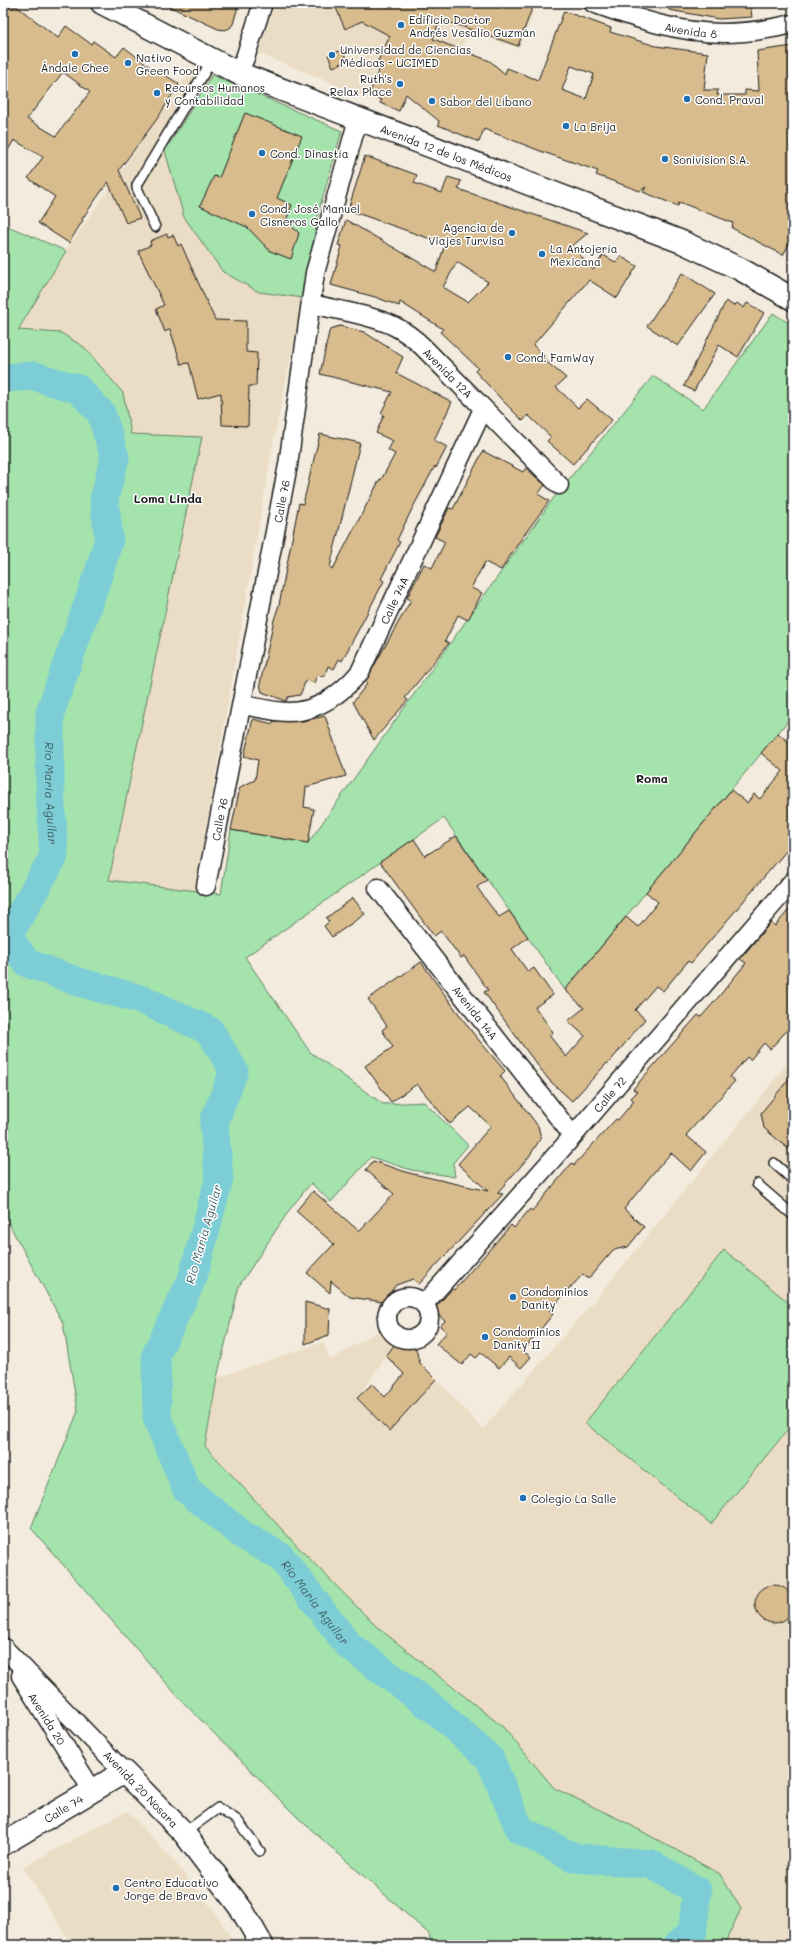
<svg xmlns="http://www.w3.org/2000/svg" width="796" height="1948" font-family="Mali,sans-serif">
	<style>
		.built { fill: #ebddc5 }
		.green { fill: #a4e3ac; stroke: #608064 }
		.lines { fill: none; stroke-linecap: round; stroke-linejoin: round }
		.river { stroke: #7dcdd7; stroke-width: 29 }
		.building { fill: #d8bc8d; stroke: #1c1c1c; fill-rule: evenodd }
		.service-casing { stroke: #1c1c1c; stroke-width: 12 }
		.minor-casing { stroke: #1c1c1c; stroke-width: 21 }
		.tertiary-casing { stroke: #1c1c1c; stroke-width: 25 }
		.secondary-casing { stroke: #1c1c1c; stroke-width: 25 }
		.service { stroke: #fff; stroke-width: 9 }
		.minor { stroke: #fff; stroke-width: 18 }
		.tertiary { stroke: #fff; stroke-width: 22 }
		.secondary { stroke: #fff; stroke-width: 22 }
		.poi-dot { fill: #1f6fb2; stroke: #fff; stroke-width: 1.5 }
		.labels { text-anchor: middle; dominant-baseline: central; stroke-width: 3; stroke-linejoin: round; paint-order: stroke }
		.poi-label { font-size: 11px; fill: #1c1c1c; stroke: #fff; text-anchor: start }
		.street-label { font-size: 11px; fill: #1c1c1c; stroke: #fff }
		.neighbourhood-label { font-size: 12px; font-weight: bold; fill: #1c1c1c; stroke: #fff }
		.water-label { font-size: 12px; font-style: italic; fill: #436367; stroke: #fff }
	</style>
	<rect width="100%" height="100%" fill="#f3ebdd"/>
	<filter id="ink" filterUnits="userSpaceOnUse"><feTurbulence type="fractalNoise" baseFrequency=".025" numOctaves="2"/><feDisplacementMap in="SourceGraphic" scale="8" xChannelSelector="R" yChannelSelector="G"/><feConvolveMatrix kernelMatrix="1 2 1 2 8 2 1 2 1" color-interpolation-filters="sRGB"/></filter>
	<g filter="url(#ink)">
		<path class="built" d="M275 3H537L519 48 469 32 457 57 409 36 380 103 258 53Z
			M194 66 212 75 165 151 259 292 303 298 274 439 195 891 108 880 202 437 130 434 123 393 18 331 66 251Z
			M793 1057V1945H724L741 1909 623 1821 554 1788 503 1727 376 1626 300 1549 205 1446 217 1378 323 1342 330 1360 383 1328 397 1341 357 1398 388 1431 436 1379 483 1429 600 1294Z
			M127 1811 175 1862 212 1908 236 1945H72L23 1867Z"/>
		<path class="green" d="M212 75 342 131 319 210 303 298 259 292 223 272 184 217 165 151Z
			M3 224 66 251 18 330 61 333 84 347 123 393 131 434 202 437 109 880 221 894 231 830 308 843 555 496 653 376 703 409 773 313 793 326V715L565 990 444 818 245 957 310 1052 383 1104 424 1102 468 1145 453 1163 455 1177 411 1170 371 1157 331 1202 311 1183 290 1209 239 1286 217 1378 205 1446 300 1549 376 1626 503 1727 554 1788 623 1821 720 1874 741 1909 724 1945H431L429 1934 297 1817 181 1700 31 1528 78 1411 63 1323 3 1213Z
			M724 1250 793 1306V1423L711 1524 585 1423Z"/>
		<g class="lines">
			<path class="river" id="s1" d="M3 378 34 376 78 389 101 413 115 457 104 499 109 539 99 572 50 713V790L54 856 8 936 27 963 79 982 143 1000 210 1031 234 1071 214 1122 219 1179 193 1277 156 1355 157 1418 187 1490 243 1535 281 1557 348 1645 434 1709 490 1759 520 1830 575 1858 651 1864 697 1891 692 1934 678 1945"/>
		</g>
		<path class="building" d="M3 3 13 8 15 5 58 38 66 26 91 44 93 41 116 57 124 47 155 71 156 69 179 84 157 119 119 170 140 218 126 223 108 182 82 219 83 220 69 243 38 223 55 197 28 178 43 157 14 140 3 158ZM63 72 90 92 56 136 27 119Z
			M162 3H239L233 24 230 28 225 30 218 29Z
			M334 3H534L518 46 440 19 433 39 490 61 505 74 507 68 538 80 564 11 611 28 610 32 656 46 708 53 704 90H718L717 95H745V90L759 91 757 51 793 46V237L783 255 732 228 733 223 679 202 678 206 643 192 646 187 640 191 596 175 598 171 543 152 484 129 479 142 438 125 439 121 406 94 399 111 380 103 382 100 369 94 381 65 377 63 390 36 362 21 345 29ZM571 66 594 74 586 99 562 90Z
			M669 3H750L752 17 719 19 669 10Z
			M343 50 347 61 333 67 328 55Z
			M245 113 302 136 277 198 292 205 286 221 299 233 291 259 270 251 247 227 200 206 214 176 219 178Z
			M365 156 417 175 414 183 442 193 448 177 461 181 458 189 588 233 572 246 593 270 603 255 617 263 620 256 637 266 617 298 589 280 533 345 544 356 542 358 566 378 556 387 578 408 587 399 612 420 573 464 547 441 551 437 528 415 523 421 501 399 475 371 478 368 440 332 443 329 400 302 399 306 375 297 331 285 342 246 338 245 346 220 436 272 445 244 348 210ZM457 262 488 282 468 302 443 287Z
			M167 234 168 237 173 235 178 246 181 244 215 320 246 321V352L257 353 256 386H249L248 426 222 425 221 393 198 399 189 363 181 364 170 329 165 332 156 309 164 305 138 251 151 245 150 241Z
			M682 273 715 294 678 346 647 326Z
			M726 301 734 306 737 303 744 308 747 303 764 313 738 357 719 345 694 391 684 386Z
			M340 326 364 332 403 357 396 373 452 402 434 440 447 447 436 468 435 466 411 511 397 540 400 542 381 579 384 581 342 661 339 659 334 669 328 666 324 677 317 675 314 683 306 680 300 695 288 697 286 701 262 692 260 684 274 620 279 605 299 503 303 504 320 434 360 443 330 567 333 569 380 479 381 480 395 454 388 450 393 441 376 433 384 415 381 413 392 392 320 374 329 332 333 328Z
			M483 451 523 472 526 468 545 485 538 494 549 501 519 542 501 570 485 562 471 588 482 593 468 620 458 615 445 641 449 643 405 698 408 700 374 740 353 702 367 684 365 682 411 600 407 598 424 564 432 568 445 542 435 537 449 508 453 509Z
			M325 716 346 776 306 787 304 807 314 809 308 843 231 830 240 787 255 780 258 760 244 756 253 719 273 724V721H303Z
			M778 733 793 746V843L691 963 688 961 663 991 656 986 635 1010 645 1019 608 1064 607 1063 572 1101 549 1080 526 1050 484 992 488 990 464 956 461 958 441 931 434 936 380 862 414 839 425 856 456 836 487 880 477 887 486 900 499 917 509 911 528 937 512 949 528 972 534 968 553 995 535 1007 553 1032 549 1035 566 1057 585 1036 568 1021 584 1008 565 990 626 917 638 927 658 902 646 892 731 790 747 803 754 794 760 799 783 771 761 753Z
			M353 898 365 914 332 937 324 926 329 922 326 918Z
			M793 905V1024L770 1049 764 1043 750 1060 747 1057 730 1077 735 1081 686 1135 706 1152 691 1171 671 1153 654 1172 624 1209 644 1227 628 1247 613 1250 588 1279 583 1274 549 1311 553 1314 523 1351 531 1357 521 1368 509 1357 499 1368 481 1353 476 1358 471 1354 462 1365 436 1344 447 1332 440 1326 445 1321 433 1310 452 1289 454 1290 511 1225 514 1228 530 1209 532 1211 572 1163 574 1165 616 1119 618 1120 634 1101 631 1098 637 1092 633 1089 698 1015 701 1017 716 1000 746 963 740 959 771 922 775 926Z
			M421 962 472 1032 505 1071 500 1076 538 1126 541 1138 528 1158 497 1193 503 1194 419 1284 413 1279 396 1285 383 1302 350 1297 331 1281 330 1293 307 1273 334 1244 296 1211 313 1191 359 1231 394 1194 366 1170 373 1161 409 1173 488 1191 458 1164 491 1126 470 1107 450 1124 417 1084 391 1102 365 1066 393 1047 382 1030 387 1026 368 999Z
			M793 1074V1153L764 1128 761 1113Z
			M305 1302 330 1309 329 1335 305 1344Z
			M397 1341 414 1342 420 1363 436 1379 389 1431 357 1398 372 1384 385 1397 404 1374 386 1356Z
			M755 1604a19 19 0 1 1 38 0a19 19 0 1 1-38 0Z"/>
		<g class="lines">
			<g class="service-casing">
				<path id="service" d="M155 227 137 188V185L212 60
					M774 1163 793 1180
					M757 1184 793 1215
					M184 1833 218 1808 237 1820 260 1851"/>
			</g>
			<g class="minor-casing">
				<g id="minor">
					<path id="s2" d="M593 3C635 18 678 33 723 33 746 33 771 29 793 24"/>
					<path d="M238 73 245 58 263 3"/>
					<path id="s3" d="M312 304C336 310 372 315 394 326 406 332 415 339 424 348L559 485"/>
					<path id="s4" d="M242 705C257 707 273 712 289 712 317 712 342 693 360 672L483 409"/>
					<path id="s5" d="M206 886 288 465 315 273 358 119"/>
					<path id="s6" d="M378 888 573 1136"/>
					<circle cx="408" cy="1318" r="21"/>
					<path id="s7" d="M424 1304 573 1136 793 881"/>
					<path d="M3 1647 124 1772"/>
					<path id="s8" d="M21 1676 92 1790"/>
				</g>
			</g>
			<g class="tertiary-casing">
				<g id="tertiary">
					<path id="s9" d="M3 1844 124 1772 184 1833 242 1910 262 1945"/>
				</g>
			</g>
			<g class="secondary-casing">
				<g id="secondary">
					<path id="s10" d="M102 3 238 73 682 242 740 269 793 299"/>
				</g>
			</g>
			<use href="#service" class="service"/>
			<use href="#minor" class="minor"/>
			<use href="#tertiary" class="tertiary"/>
			<use href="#secondary" class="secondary"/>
		</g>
	</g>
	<g class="poi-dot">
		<circle cx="401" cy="25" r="4"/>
		<circle cx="75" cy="54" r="4"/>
		<circle cx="332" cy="55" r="4"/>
		<circle cx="128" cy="63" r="4"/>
		<circle cx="400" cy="84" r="4"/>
		<circle cx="157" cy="93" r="4"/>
		<circle cx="687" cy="99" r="4"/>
		<circle cx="432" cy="101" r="4"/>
		<circle cx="566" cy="126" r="4"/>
		<circle cx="262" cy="153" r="4"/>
		<circle cx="665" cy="159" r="4"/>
		<circle cx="252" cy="214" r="4"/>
		<circle cx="512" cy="233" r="4"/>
		<circle cx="542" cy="254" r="4"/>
		<circle cx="508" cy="357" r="4"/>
		<circle cx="513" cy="1297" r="4"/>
		<circle cx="485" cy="1337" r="4"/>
		<circle cx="523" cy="1498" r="4"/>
		<circle cx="116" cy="1888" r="4"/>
	</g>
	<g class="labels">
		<g class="poi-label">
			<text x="409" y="19">Edificio Doctor<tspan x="409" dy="13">Andrés Vesalio Guzmán</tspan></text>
			<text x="340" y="49">Universidad de Ciencias<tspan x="340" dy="13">Médicas - UCIMED</tspan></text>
			<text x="136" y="57">Nativo<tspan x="136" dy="13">Green Food</tspan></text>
			<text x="75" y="67" text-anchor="middle">Ándale Chee</text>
			<text x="392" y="78" text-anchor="end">Ruth's<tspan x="392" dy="13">Relax Place</tspan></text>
			<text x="165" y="87">Recursos Humanos<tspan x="165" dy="13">y Contabilidad</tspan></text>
			<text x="695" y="99">Cond. Praval</text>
			<text x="440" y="101">Sabor del Líbano</text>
			<text x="574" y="126">La Brija</text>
			<text x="270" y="153">Cond. Dinastía</text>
			<text x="673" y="159">Sonivision S.A.</text>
			<text x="260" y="208">Cond. José Manuel<tspan x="260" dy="13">Cisneros Gallo</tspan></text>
			<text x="504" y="227" text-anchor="end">Agencia de<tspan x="504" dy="13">Viajes Turvisa</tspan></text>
			<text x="550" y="248">La Antojería<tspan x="550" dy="13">Mexicana</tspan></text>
			<text x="516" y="357">Cond. FamWay</text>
			<text x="521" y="1291">Condominios<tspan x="521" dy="13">Danity</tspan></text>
			<text x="493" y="1331">Condominios<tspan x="493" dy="13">Danity II</tspan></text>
			<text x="531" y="1498">Colegio La Salle</text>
			<text x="124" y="1882">Centro Educativo<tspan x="124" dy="13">Jorge de Bravo</tspan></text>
		</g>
		<g class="street-label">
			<text stroke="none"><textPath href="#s2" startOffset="102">Avenida 8</textPath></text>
			<text stroke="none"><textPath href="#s10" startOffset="376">Avenida 12 de los Médicos</textPath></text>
			<text stroke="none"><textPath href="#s3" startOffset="157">Avenida 12A</textPath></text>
			<text stroke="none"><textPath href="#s5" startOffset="392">Calle 76</textPath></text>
			<text stroke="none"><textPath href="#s4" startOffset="211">Calle 74A</textPath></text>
			<text stroke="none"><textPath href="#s5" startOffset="68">Calle 76</textPath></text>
			<text stroke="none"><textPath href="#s6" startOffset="158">Avenida 14A</textPath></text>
			<text stroke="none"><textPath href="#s7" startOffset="280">Calle 72</textPath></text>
			<text stroke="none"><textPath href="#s8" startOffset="50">Avenida 20</textPath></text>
			<text transform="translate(141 1789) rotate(46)">Avenida 20 Nosara</text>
			<text stroke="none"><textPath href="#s9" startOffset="70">Calle 74</textPath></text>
		</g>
		<g class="neighbourhood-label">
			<text x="168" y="498">Loma Linda</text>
			<text x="652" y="778">Roma</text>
		</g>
		<g class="water-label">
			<text stroke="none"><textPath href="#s1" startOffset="504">Río María Aguilar</textPath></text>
			<text transform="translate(203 1234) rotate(-74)">Río María Aguilar</text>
			<text stroke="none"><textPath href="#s1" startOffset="1548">Río María Aguilar</textPath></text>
		</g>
	</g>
	<rect width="796" height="1948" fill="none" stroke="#fff" stroke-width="16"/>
	<rect x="8" y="8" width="780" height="1932" fill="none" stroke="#1c1c1c" stroke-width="1.5" filter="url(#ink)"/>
</svg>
